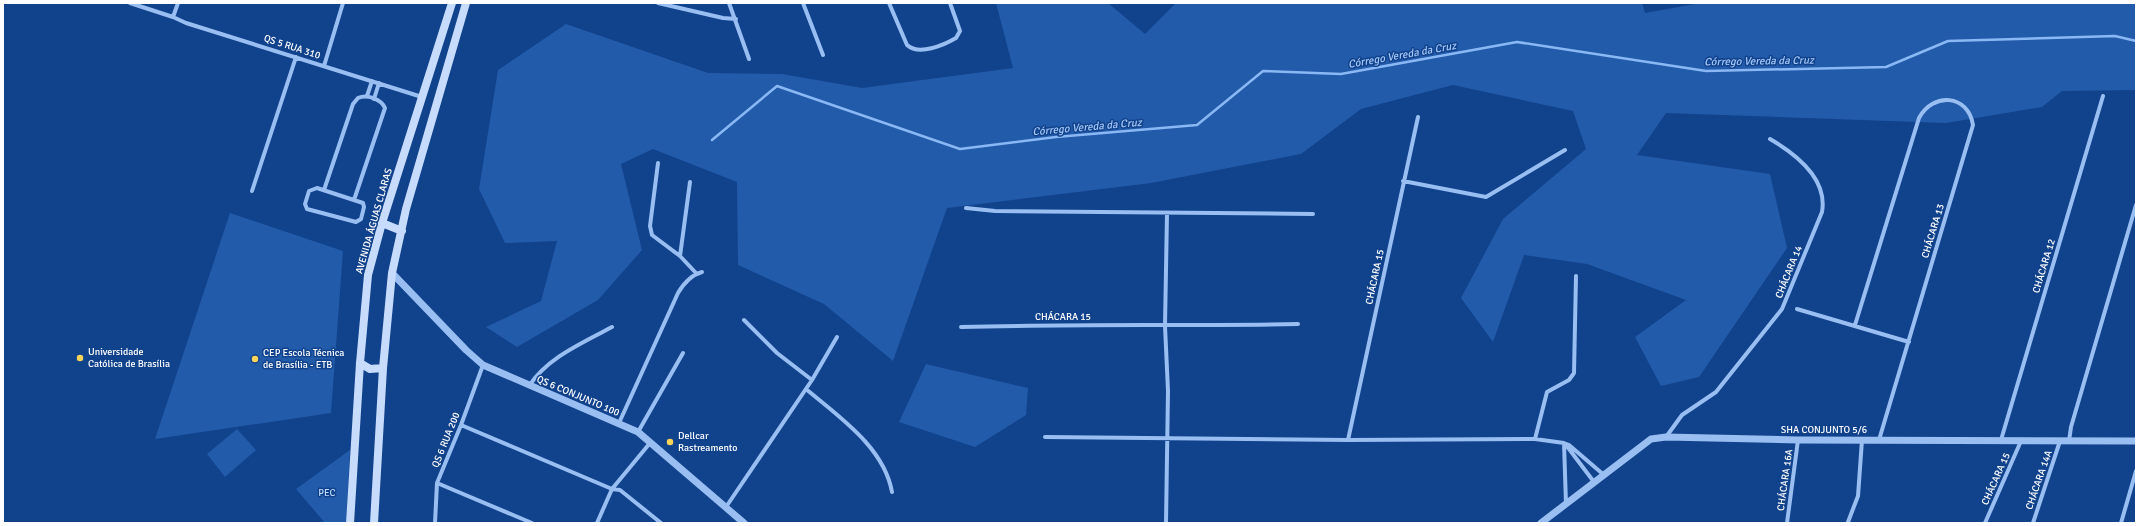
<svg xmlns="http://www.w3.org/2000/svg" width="2139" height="526" font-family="Signika,sans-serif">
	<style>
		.green { fill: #235bab }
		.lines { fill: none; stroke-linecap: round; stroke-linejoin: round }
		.stream { stroke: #8ab8f5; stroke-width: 2.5 }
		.minor { stroke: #99bef1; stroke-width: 4 }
		.tertiary { stroke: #99bef1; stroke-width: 7 }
		.secondary { stroke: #c7dcfc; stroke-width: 8 }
		.poi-dot { fill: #ffd559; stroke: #11428c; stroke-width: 1.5 }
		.labels { text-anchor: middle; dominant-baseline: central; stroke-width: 3; stroke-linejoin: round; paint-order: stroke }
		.street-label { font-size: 10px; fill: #fff; stroke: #11428c }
		.poi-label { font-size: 10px; fill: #fff; stroke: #11428c; text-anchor: start }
		.park-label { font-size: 10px; fill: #c0d9fd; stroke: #11428c }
		.water-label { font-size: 11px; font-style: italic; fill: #a5c8f9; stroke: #11428c }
	</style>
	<rect width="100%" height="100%" fill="#11428c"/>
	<path class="green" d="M996 3H1108L1145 34 1176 3H1642L1645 13 1701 3H2136V90L2062 91 2042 107 1946 123 1666 113 1637 155 1770 174 1787 248 1699 377 1661 386 1635 337 1686 300 1587 264 1524 255 1493 342 1461 298 1503 219 1586 149 1573 111 1453 85 1361 109 1301 154 1151 183 947 208 893 361 824 304 738 265 737 182 653 149 621 164 642 250 598 300 517 347 486 327 541 301 557 241 505 243 479 189 498 70 566 24 708 73 782 74 862 88 1013 68Z
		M230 213 343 251 331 413 155 439Z
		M926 364 1028 388 1026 415 975 447 899 422Z
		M237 429 256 450 225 477 207 454Z
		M350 450 346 523H325L296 489Z"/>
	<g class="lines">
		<path class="stream" d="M712 140 777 86 960 149 1056 137 1197 125 1263 71 1341 74 1517 42 1706 71 1886 67 1948 41 2115 36 2136 41"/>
		<path class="minor" d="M130 3 173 17
			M178 3 173 17 186 23 422 97
			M658 3 723 18 736 19
			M729 3 749 59
			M803 3 823 55
			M889 3 907 45C919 56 944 45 956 38L960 31 950 3
			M324 66 343 3
			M367 96 372 81
			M374 99 379 83
			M658 163 650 226 652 235 680 256 696 273
			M1403 181 1486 197 1565 150
			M317 188 363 203 364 207 361 219 356 222 307 209 305 204 309 191Z
			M324 190 353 104 358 98C367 94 381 99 385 108L354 200
			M252 191 296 57
			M966 208 995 211 1313 214
			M680 256 690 182
			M1797 309 1909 342
			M744 320 777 353 812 380
			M1855 325 1919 118C1933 92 1968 94 1973 125L1879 440
			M961 327C1073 324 1185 326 1298 324
			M529 386C548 357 583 343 612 327
			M806 389C839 417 884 447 892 492
			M619 423 678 293C684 283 691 275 702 272
			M461 425 612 489 620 490 661 523
			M638 432 683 353
			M1045 437 1348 440 1535 439 1564 443 1569 445 1604 475
			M1666 437 1682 415 1716 392 1782 309 1822 212C1828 178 1794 153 1770 139
			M1535 439 1547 392 1569 380 1574 373 1576 276
			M1348 440 1418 117
			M2001 440 2103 96
			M2069 441 2071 427 2136 205
			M1564 443 1566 504
			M1566 445 1594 482
			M437 483 532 523
			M726 507 812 380 837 337
			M1848 522 1858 496 1862 440
			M435 523 437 483 461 425 483 365
			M597 523 612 489 650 443
			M1166 523 1168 391 1165 326 1167 214
			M1787 523 1798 440
			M1985 523 2021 441
			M2033 523 2060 441
			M2121 523 2136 471"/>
		<path class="tertiary" d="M392 273 466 350 483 365 638 432 744 523
			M1541 523 1651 439 1666 437 1798 440 2136 441"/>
		<path class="secondary" d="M382 223 402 231
			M360 363 370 369 383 368
			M350 523 360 363 368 275 382 223 452 3
			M374 523 383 368 392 273 406 209 466 3"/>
	</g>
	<g class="poi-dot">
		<circle cx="80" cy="358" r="4"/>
		<circle cx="255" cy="359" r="4"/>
		<circle cx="670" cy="442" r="4"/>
	</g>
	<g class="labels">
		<g class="street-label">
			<text transform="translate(292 47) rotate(18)">QS 5 RUA 310</text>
			<text transform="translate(374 221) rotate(-74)">AVENIDA ÁGUAS CLARAS</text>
			<text transform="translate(1933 231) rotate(-73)">CHÁCARA 13</text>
			<text transform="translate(2044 266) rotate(-73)">CHÁCARA 12</text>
			<text transform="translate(1789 272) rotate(-68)">CHÁCARA 14</text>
			<text transform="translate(1375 277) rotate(-78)">CHÁCARA 15</text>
			<text x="1063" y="317">CHÁCARA 15</text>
			<text transform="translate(578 396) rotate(23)">QS 6 CONJUNTO 100</text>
			<text x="1824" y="430">SHA CONJUNTO 5/6</text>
			<text transform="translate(446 440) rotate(-68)">QS 6 RUA 200</text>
			<text transform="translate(1996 479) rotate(-66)">CHÁCARA 15</text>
			<text transform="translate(1785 480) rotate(-82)">CHÁCARA 16A</text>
			<text transform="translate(2039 480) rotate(-71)">CHÁCARA 14A</text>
		</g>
		<g class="poi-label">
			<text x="88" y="352">Universidade<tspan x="88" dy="12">Católica de Brasília</tspan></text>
			<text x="263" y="353">CEP Escola Técnica<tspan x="263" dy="12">de Brasília - ETB</tspan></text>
			<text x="678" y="436">Dellcar<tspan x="678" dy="12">Rastreamento</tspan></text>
		</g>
		<g class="park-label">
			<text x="327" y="493">PEC</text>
		</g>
		<g class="water-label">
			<text transform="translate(1402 55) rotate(-10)">Córrego Vereda da Cruz</text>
			<text transform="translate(1759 61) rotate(-1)">Córrego Vereda da Cruz</text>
			<text transform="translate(1087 127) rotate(-5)">Córrego Vereda da Cruz</text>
		</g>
	</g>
	<rect width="2139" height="526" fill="none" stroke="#ffffff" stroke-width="8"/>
</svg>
